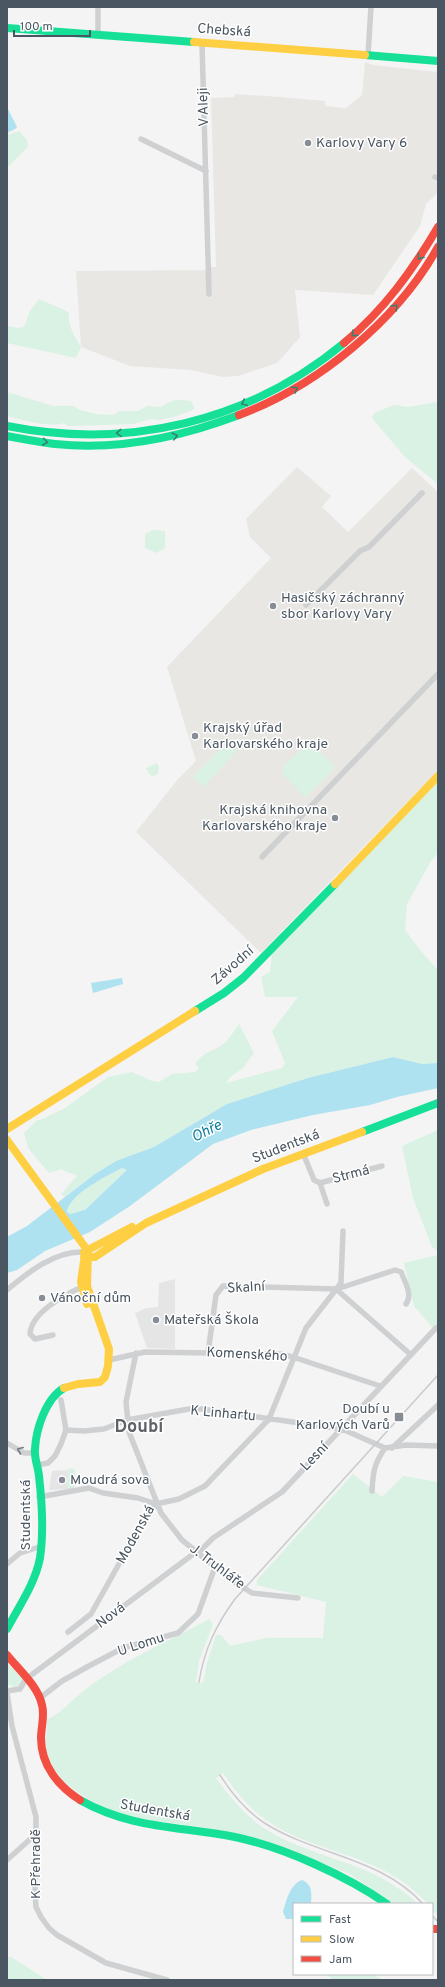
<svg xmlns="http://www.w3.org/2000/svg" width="445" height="1987" font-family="Overpass,sans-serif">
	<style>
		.commercial { fill: #e8e7e3 }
		.education { fill: #e6e5e6 }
		.green { fill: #d9f2e3 }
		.water { fill: #aee2f0; fill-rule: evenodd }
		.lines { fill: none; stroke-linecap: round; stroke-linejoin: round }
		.street { stroke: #ced0d2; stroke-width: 5.5 }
		.fast { stroke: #16e098; stroke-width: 8 }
		.slow { stroke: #ffcf43; stroke-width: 8 }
		.jam { stroke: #f24e42; stroke-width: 8 }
		.rail { stroke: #c9cacc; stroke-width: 1.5 }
		.oneway { stroke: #3a7f72 }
		.oneway2 { stroke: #727b83 }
		.poi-dot { fill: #868d94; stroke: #fff; stroke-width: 1.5 }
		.labels { text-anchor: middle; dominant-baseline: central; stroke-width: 3; stroke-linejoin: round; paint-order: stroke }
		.street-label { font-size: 14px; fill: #4a5661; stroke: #fff }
		.poi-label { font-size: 14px; fill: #4a5661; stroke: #fff; text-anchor: start }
		.water-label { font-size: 15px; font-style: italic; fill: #0c7c9b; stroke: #fff }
		.district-label { font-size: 18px; font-weight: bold; fill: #5f6368; stroke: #fff }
	</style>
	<rect width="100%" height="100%" fill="#f4f4f4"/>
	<path class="commercial" d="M365 62 373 65 438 72V192L426 204 420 226 373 295 295 290 300 337 277 363 238 376 223 377 190 370 130 366 81 347 76 271 211 270V267H216L211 98 234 97 235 94 280 97 325 101V106L346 108 362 95Z
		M297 467 331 496 322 507 348 532 412 468 438 492V770L261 953 136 832 178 779 196 761 167 667 271 558 250 537 246 519Z"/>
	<path class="education" d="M175 1279V1349L147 1348 135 1313 147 1308 158 1307 159 1283Z
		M74 1470V1489L49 1490 52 1471Z"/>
	<path class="green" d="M19 131 27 140 28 147 7 168V135Z
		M39 299 64 310 69 313C67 325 75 337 81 347L76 358 7 343V326L18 328 24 327 30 311Z
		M7 392 53 406H73L80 410 96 414 114 415 119 411H138L147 406 162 407C169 399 181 399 191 401L195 409 177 416 159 420 151 419 133 424 68 426 64 423C51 428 21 420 7 416Z
		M438 402V484L405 457 372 418 374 413 394 405 408 407Z
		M153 530 165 531V548L157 553 145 548V534Z
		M227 742 237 751 203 787 193 777Z
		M311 744 334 766V769L307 796H304L282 773 283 767 306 745Z
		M157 763 159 767 158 774 154 776 150 775 146 768Z
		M438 782V853L431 861 407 904 405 930 420 950 438 970V1063L422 1064 393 1057 308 1078 227 1104 154 1147 116 1161 95 1174 64 1197 61 1194 77 1176C72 1172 67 1174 62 1169L49 1173 28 1148 24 1133 37 1120H40L65 1108 108 1077 132 1072 152 1081 159 1082 172 1074 195 1072 199 1068 195 1064C204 1051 213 1052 223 1044 230 1039 234 1030 239 1024L254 1053 243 1068 230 1077 226 1083 282 1068 285 1063 272 1031 298 997H265L261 977 270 972 272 952Z
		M438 1130V1252L432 1247 413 1198 402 1146Z
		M122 1168 128 1170 85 1210 70 1214 67 1212C69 1194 107 1176 122 1168Z
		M438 1255V1334L414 1306 404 1263Z
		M68 1468 75 1469V1487L67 1488Z
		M353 1474 382 1497 403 1476 438 1482V1916L432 1909V1904H428C382 1852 318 1856 266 1820 249 1808 235 1791 223 1773L216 1778C229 1796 244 1814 262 1827 312 1860 373 1860 418 1904H394L348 1873 249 1836 202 1827 140 1819 107 1810 77 1792 63 1781 54 1770 46 1750 47 1719C56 1717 73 1700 81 1693 119 1662 166 1643 209 1619L213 1624 199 1661 196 1682 203 1683 207 1663 216 1635H221L230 1646 266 1638H323L326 1602 257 1585V1580Z
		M7 1663 21 1677 22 1681 18 1686 14 1687 8 1684Z
		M7 1957H11L47 1980H7Z
		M326 1974H371L384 1980H333Z"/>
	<path class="water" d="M7 107 17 127 15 129 7 133Z
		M122 978 123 984 93 993 91 983Z
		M393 1057 422 1064 438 1063V1088L397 1097 370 1105 313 1115 251 1130 213 1144 130 1206 90 1232 45 1251 17 1270 7 1273V1237L27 1226 95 1174 116 1161 154 1147 227 1104 308 1078ZM122 1168 127 1170 85 1210 70 1214 67 1212C69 1194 107 1176 122 1168Z
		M302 1880C312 1884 312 1893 311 1902L310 1904H294V1919H286L283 1912C286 1901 290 1884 302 1880Z"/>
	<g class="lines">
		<path class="street" d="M98 35V7
			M202 43 209 294
			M368 55 371 7
			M141 139 206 171
			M435 177 438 178
			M306 605 360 551 369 547 422 493
			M262 857 438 674
			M303 1153 314 1180 320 1183 382 1166
			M320 1183 327 1204
			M337 1289 395 1270 401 1272C405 1282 413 1295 406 1304
			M7 1290C27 1273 56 1250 84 1252
			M53 1335 35 1339 30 1334C31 1313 64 1295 82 1287
			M136 1353 126 1402 129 1432 161 1513 182 1540 231 1580 252 1593 298 1598
			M208 1353 216 1295 223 1286 336 1289 410 1354
			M109 1360 145 1352 280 1354 293 1357 380 1386
			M66 1430 84 1431 104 1429 127 1420 189 1409H202L342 1429 385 1448 406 1445 438 1446
			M7 1443 24 1453H35
			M392 1448 438 1405
			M37 1465 48 1463 55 1456 61 1444 66 1430 61 1400
			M372 1491C373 1472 374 1464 385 1448
			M39 1497 89 1488 103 1493 138 1498 156 1504 179 1499 205 1486 269 1419 306 1328 341 1283 343 1231
			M198 1553 213 1538 282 1492 436 1328
			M7 1564 20 1553 39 1547
			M68 1632 91 1614 134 1537 156 1504
			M7 1691 20 1689 26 1679 196 1552
			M7 1693 12 1726 36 1817 35 1893 36 1907 41 1917 49 1928 57 1935 106 1963 167 1980
			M40 1698 62 1681 87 1667 123 1648 178 1633 198 1614 215 1567
			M7 1860 37 1833"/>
		<path class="fast" d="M7 28 194 42
			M365 55 438 61
			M7 426C128 450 249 422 344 343
			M7 436C23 439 39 442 55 444 118 451 181 437 239 415
			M195 1011 224 993 243 978 335 884
			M362 1132 438 1103
			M7 1629C19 1606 35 1584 40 1558 44 1531 42 1502 39 1476 38 1466 34 1458 35 1449 36 1429 46 1398 64 1388
			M80 1800C131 1829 180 1826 235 1837 283 1847 347 1876 387 1904"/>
		<path class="slow" d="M194 42 365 55
			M335 884 438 776
			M7 1129 195 1011
			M7 1140 88 1251 87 1286 109 1349 108 1366 105 1377 100 1382 78 1384 64 1388
			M84 1252 132 1227
			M84 1257H95L146 1223 263 1169 362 1132
			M84 1261 81 1282 87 1304"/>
		<path class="jam" d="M344 343C384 310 412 271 438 227
			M239 415C317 386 397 321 438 247
			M7 1655C19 1670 38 1686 42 1705 45 1716 41 1727 41 1738 41 1765 58 1786 80 1800
			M432 1929H438"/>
		<path class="rail" d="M199 1682C204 1650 216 1625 235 1599L438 1375
			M220 1775C232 1794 247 1812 266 1824 316 1855 382 1858 423 1904
			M432 1915 438 1922"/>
	</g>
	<defs><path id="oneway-chevron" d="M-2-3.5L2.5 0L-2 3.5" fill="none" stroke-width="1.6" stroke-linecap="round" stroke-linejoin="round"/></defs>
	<g class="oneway">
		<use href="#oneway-chevron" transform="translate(420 257) rotate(124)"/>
		<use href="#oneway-chevron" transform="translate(395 307) rotate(-47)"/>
		<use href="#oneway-chevron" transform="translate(354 334) rotate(137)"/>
		<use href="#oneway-chevron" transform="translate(295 389) rotate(-32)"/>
		<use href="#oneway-chevron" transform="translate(244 403) rotate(155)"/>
		<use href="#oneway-chevron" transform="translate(119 433) rotate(177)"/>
		<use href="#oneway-chevron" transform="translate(175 436) rotate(-14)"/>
		<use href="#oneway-chevron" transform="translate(45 442) rotate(7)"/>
	</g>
	<use class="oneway2" href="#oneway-chevron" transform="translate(20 1450) rotate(-159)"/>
	<g class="poi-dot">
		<circle cx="308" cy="143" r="4"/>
		<circle cx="273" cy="606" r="4"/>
		<circle cx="195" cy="736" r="4"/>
		<circle cx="335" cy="818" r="4"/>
		<circle cx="42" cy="1298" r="4"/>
		<circle cx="156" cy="1320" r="4"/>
		<rect x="394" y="1412" width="10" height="10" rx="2"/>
		<circle cx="62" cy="1480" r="4"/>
	</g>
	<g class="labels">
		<g class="street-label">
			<text transform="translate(224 31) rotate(4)">Chebská</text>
			<text transform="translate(204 107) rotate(-92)">V Aleji</text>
			<text transform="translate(233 966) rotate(-41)">Závodní</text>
			<text transform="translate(286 1147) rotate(-21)">Studentská</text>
			<text transform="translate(351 1175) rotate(-15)">Strmá</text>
			<text transform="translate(246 1288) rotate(-3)">Skalní</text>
			<text transform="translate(247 1355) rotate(3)">Komenského</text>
			<text transform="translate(223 1414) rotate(5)">K Linhartu</text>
			<text transform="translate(315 1457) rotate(-46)">Lesní</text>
			<text transform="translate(26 1515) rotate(-90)">Studentská</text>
			<text transform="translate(136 1535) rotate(-61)">Modenská</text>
			<text transform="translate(217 1567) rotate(37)">J. Truhláře</text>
			<text transform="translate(111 1616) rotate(-37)">Nová</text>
			<text transform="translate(141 1645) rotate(-18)">U Lomu</text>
			<text transform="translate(155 1811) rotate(10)">Studentská</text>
			<text transform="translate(36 1864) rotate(-90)">K Přehradě</text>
		</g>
		<g class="poi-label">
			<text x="316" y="143">Karlovy Vary 6</text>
			<text x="281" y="598">Hasičský záchranný<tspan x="281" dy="16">sbor Karlovy Vary</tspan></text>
			<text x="203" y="728">Krajský úřad<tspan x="203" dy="16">Karlovarského kraje</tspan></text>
			<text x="327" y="810" text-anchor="end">Krajská knihovna<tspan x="327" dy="16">Karlovarského kraje</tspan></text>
			<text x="50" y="1298">Vánoční dům</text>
			<text x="164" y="1320">Mateřská Škola</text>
			<text x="390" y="1409" text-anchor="end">Doubí u<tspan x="390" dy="16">Karlových Varů</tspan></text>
			<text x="70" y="1480">Moudrá sova</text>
		</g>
		<g class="water-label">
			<text transform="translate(207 1132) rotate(-27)">Ohře</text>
		</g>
		<g class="district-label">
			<text x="139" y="1427">Doubí</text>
		</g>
	</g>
	<rect width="445" height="1987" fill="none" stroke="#4a5661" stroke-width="16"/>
	<rect x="293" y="1903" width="140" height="72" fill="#ffffff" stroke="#b7bbc0"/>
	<rect x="301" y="1916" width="20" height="6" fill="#16e098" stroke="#b7bbc0"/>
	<text x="329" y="1923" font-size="12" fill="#4a5661">Fast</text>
	<rect x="301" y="1936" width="20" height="6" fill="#ffcf43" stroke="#b7bbc0"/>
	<text x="329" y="1943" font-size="12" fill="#4a5661">Slow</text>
	<rect x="301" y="1956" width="20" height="6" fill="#f24e42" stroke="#b7bbc0"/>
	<text x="329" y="1963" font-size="12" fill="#4a5661">Jam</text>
	<path d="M14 30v6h76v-6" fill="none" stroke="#4a5661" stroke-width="2"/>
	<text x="20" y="30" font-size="12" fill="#4a5661" stroke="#ffffff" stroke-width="3" paint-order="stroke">100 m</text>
</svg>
